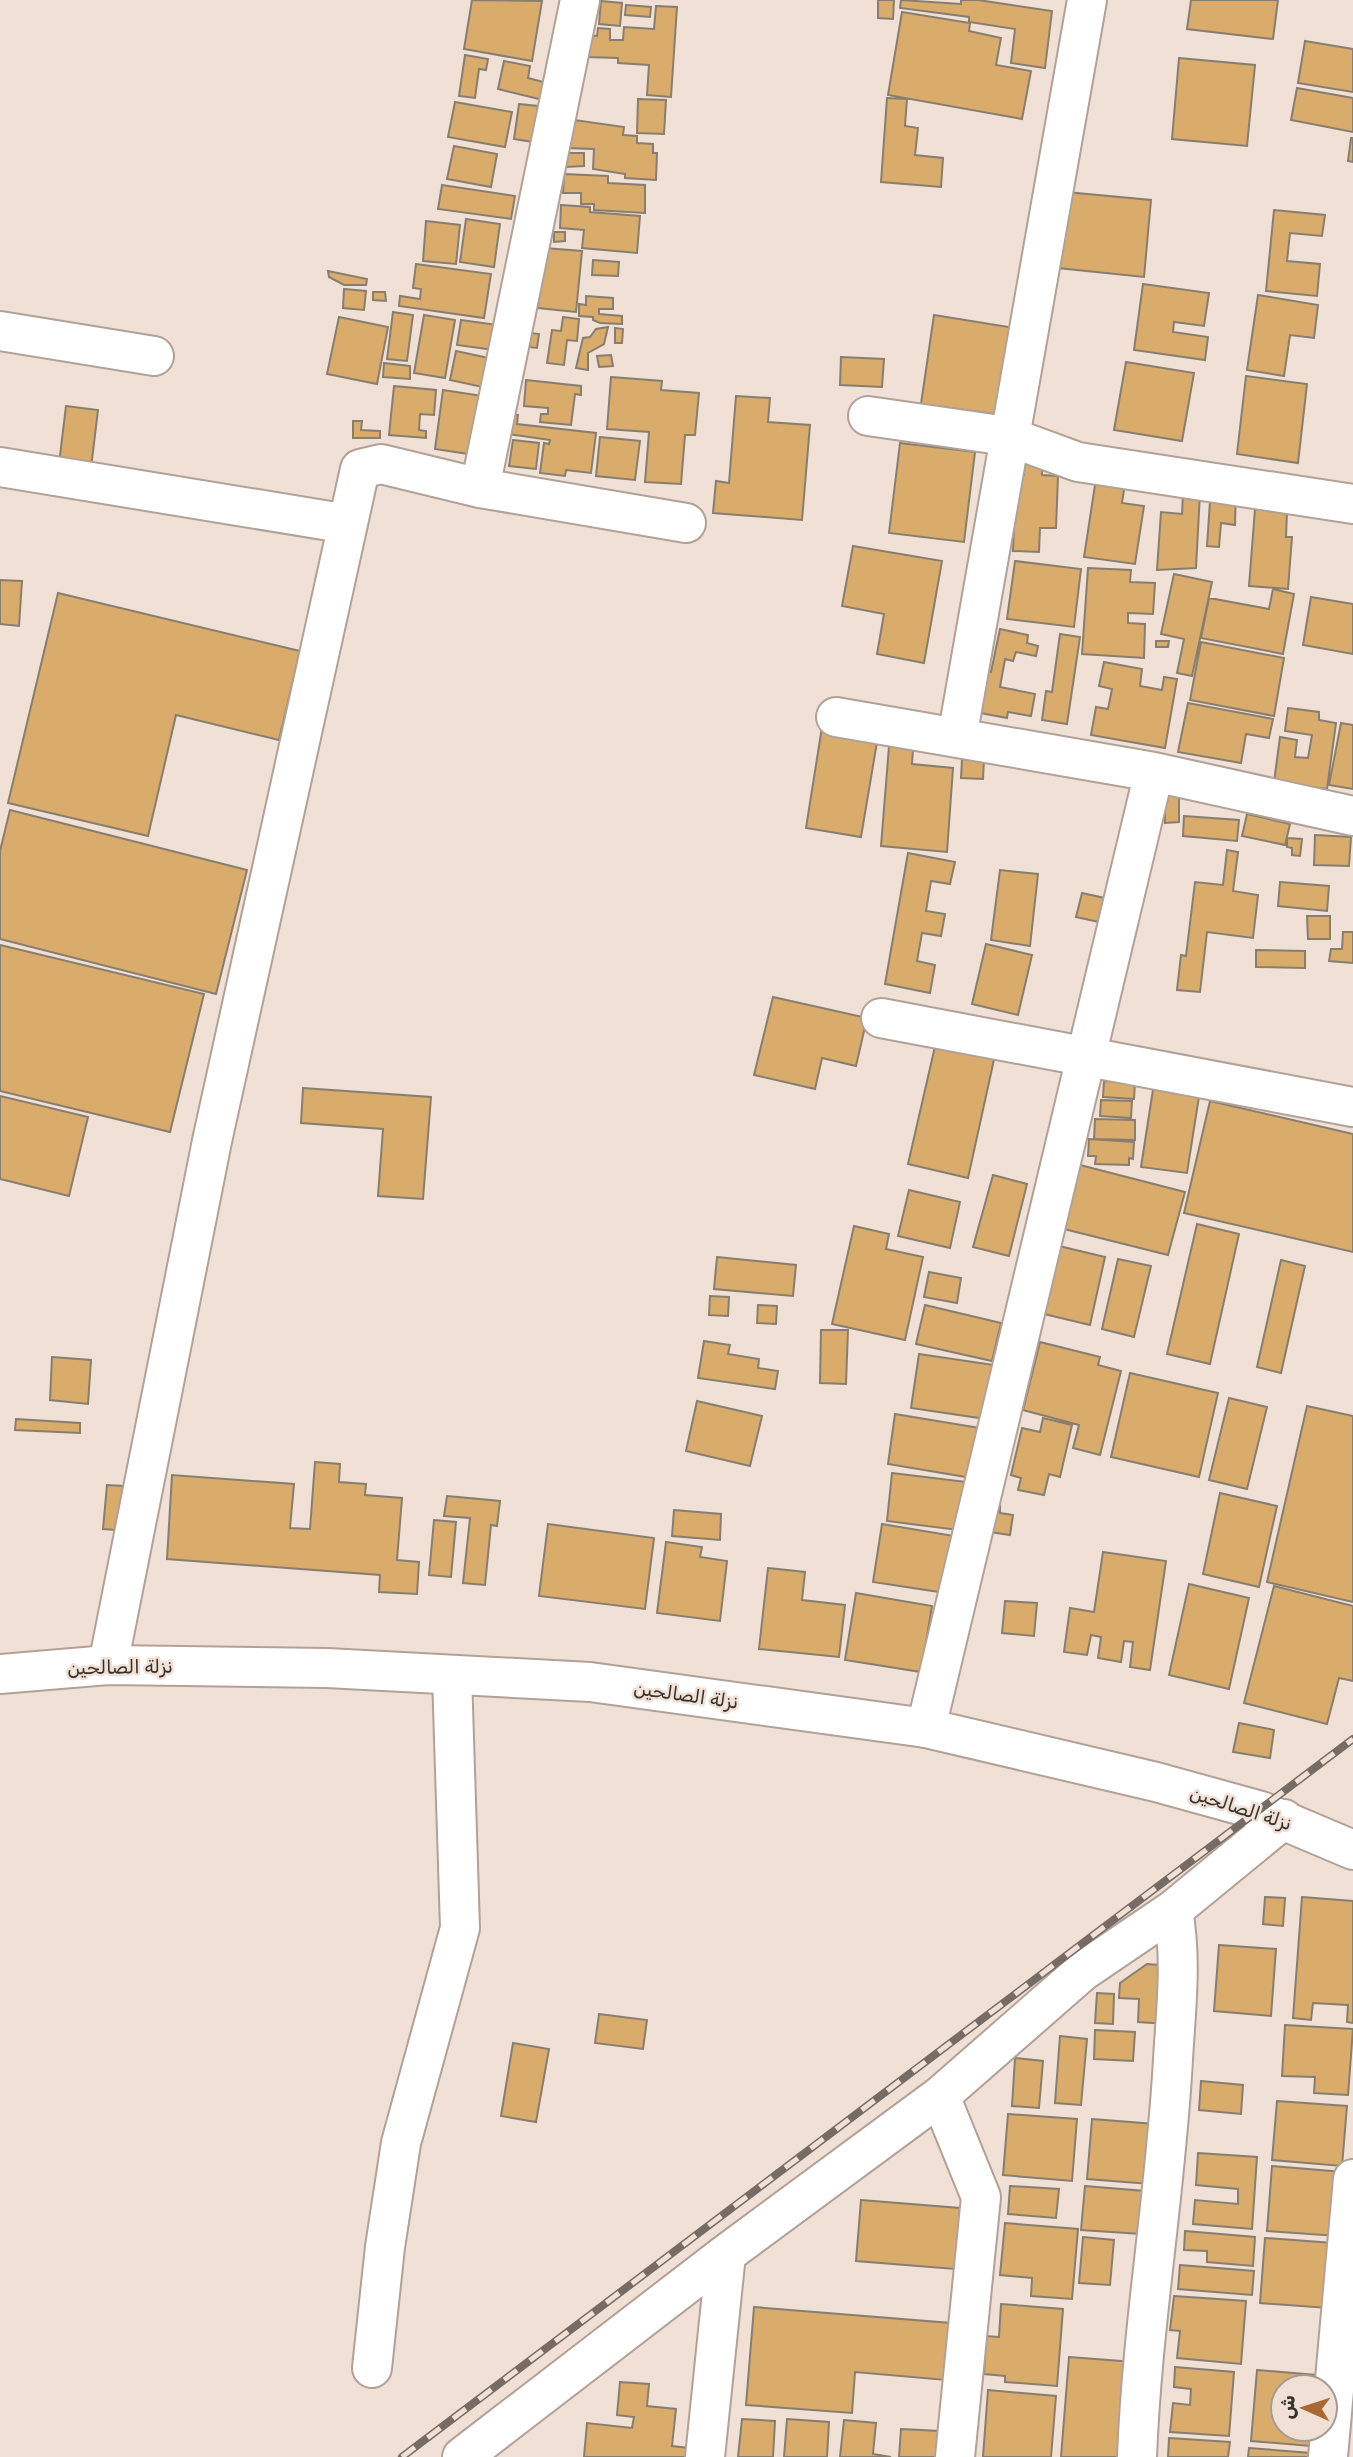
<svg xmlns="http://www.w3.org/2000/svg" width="1353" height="2457" font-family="Rubik,'Noto Sans Arabic',sans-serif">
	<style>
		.building { fill: #daac6c; stroke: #887e6f; stroke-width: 2 }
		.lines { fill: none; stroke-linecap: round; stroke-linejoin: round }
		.minor-casing { stroke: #b1a196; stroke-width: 42 }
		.major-casing { stroke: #b1a196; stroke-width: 42 }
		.minor { stroke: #fff; stroke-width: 38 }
		.major { stroke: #fff; stroke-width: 38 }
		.rail-casing { stroke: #766c65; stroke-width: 8 }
		.rail { stroke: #f1e0d5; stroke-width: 5; stroke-dasharray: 16; stroke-linecap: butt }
		.labels { text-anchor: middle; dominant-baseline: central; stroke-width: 5; stroke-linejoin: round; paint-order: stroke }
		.street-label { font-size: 19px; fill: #38322d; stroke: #f1e0d5 }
	</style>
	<rect width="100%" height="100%" fill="#f1e0d5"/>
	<path class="building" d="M472 0 542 1 532 61 464 49Z
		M878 0H894L893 19 878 18Z
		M901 0 961 4V0H978L1052 11 1045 68 1011 63 1015 29 969 22V17L900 8Z
		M1191 0H1278L1273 39 1187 29Z
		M601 1 622 3 620 26 599 24Z
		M626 5 651 7 650 17 625 15Z
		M656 6 677 7 671 97 647 95 649 65 618 63V58L586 57 587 35 597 36 598 28 610 29V40H623L624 27 654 29Z
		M902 12 970 23 969 31 1001 38 996 65 1031 71 1022 119 888 95Z
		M1305 41 1353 49V92L1298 83Z
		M465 55 488 59 486 70 479 69 475 98 459 96Z
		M1179 58 1255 65 1247 146 1172 139Z
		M504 61 530 66 528 78 547 83 543 100 498 89Z
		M1297 88 1353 98V132L1291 120Z
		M887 98 907 99 905 126 918 128 915 155 943 158 941 187 881 182Z
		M638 99 666 100 664 134 637 133Z
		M455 102 512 112 505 147 448 137Z
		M519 104 538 106 533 142 514 139Z
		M567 119 624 127 623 135 637 136V143L653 144V153H657L656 180 625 178V174L593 169 594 149 566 148Z
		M1351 138H1353V162L1348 161Z
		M454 146 497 154 491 187 447 179Z
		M565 153H584V166L565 167Z
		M564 174 608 176V183L645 185V213L594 210V204H581V193H563Z
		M442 185 515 196 511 219 438 209Z
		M1066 192 1151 200 1144 277 1058 268Z
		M561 205 590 207V212L640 216 637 253 582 248 584 230 560 228Z
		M1274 210 1325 215 1322 236 1290 233 1287 261 1320 264 1317 296 1266 291Z
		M466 219 500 224 494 267 460 262Z
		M426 221 460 225 456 264 423 261Z
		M554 232H565V241L554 242Z
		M544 248 582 251 576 312 538 308Z
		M593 260 619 262 618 276 592 275Z
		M416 264 491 274 484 318 399 306 400 296 420 299 421 289 413 288Z
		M328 271 367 279 366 285H344L329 277Z
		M1143 284 1209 293 1204 326 1174 322 1173 332 1208 337 1205 360 1134 350Z
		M344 289 366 291 364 310 343 308Z
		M373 292H385L386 301 373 300Z
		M1258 295 1318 305 1314 338 1290 335 1284 376 1247 370Z
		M586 296 613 298V309H599V314L622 316V324L600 323 593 320V317L579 316V304L586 305Z
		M393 312 413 315 407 361 387 359Z
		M424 315 455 320 445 378 414 373Z
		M934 315 1015 328 1001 415 921 404Z
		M339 317 388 327 377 384 327 374Z
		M563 317 579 319 577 341 567 340 564 365 547 363 552 330 561 331Z
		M461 320 505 326 502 351 457 345Z
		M608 327 604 344 588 353V370L576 368 583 338 590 337 596 329Z
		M615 328 623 329 622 343H615Z
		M522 332 539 334 537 348 520 346Z
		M456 351 498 360 492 389 450 380Z
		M611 355 613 366 599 367 597 356Z
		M841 357 884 359 882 387 840 385Z
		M1126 362 1194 373 1182 441 1114 430Z
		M384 363 410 366V379L383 377Z
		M1246 376 1307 384 1298 463 1237 454Z
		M611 377 662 381 661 390 699 393 695 435H685L681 484 645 482 649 432 607 429Z
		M526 380 581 386V395L575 394 571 425 540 422 541 414H548V408L524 406Z
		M394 386 436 390 434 415 420 414 419 430 426 431V438L389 435Z
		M443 390 483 396 475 455 435 449Z
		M736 396 770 398 768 422 810 425 802 520 713 513 716 481 729 483Z
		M66 406 98 410 91 468 59 464Z
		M510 415H518L517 424 596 433 591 473 566 470 565 476 540 473 544 443 549 444 550 440 508 434Z
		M353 421H362L361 430 380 431V438H353Z
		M600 437 640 441 635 480 596 476Z
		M513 440 539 443 536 469 509 466Z
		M900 443 975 452 964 542 889 533Z
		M1025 460H1042V475L1058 476 1056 528H1040L1039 552 1013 551 1016 474 1024 475Z
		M1097 472 1126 476 1122 503 1144 506 1135 564 1084 557Z
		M1211 487 1236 489 1235 525 1221 523 1219 547 1207 546Z
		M1183 492 1200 493 1196 568 1157 570 1161 512 1182 514Z
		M1255 509 1287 511 1286 537H1292L1288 589 1249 586Z
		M853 546 942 561 924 663 877 654 884 614 842 606Z
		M1015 561 1081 569 1074 627 1007 619Z
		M1088 568 1131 570 1130 582 1155 583 1153 614 1128 613V623L1145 624 1144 658 1082 654Z
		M1174 574 1212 582 1192 676 1177 673 1184 639 1161 634Z
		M0 580 22 581 19 626 0 624Z
		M1273 589 1294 594 1283 654 1201 638 1209 598 1269 609Z
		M58 593 300 651 279 740 176 715 148 836 8 803Z
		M1311 597 1353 604V654L1303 645Z
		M1000 629 1028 635 1027 643 1038 646 1036 656 1016 652 1013 661 1005 659 1000 687 1035 694 1031 716 1008 712 1007 718 975 712 983 671 991 672Z
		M1060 634 1080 637 1067 724 1042 720 1046 691 1052 692Z
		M1156 641H1169L1168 647H1156Z
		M1201 642 1284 658 1274 716 1190 700Z
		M1104 662 1142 669 1140 686 1162 690 1164 677 1177 679 1165 748 1091 735 1096 707 1108 709 1112 689 1099 686Z
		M1188 703 1273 719 1269 738 1246 734 1241 763 1178 752Z
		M1288 708 1319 712V720L1336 723 1327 789 1274 782 1280 737 1297 740 1295 757 1308 758 1312 735 1285 731Z
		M1341 723 1353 725V789L1329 785Z
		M822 727 878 736 861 837 806 828Z
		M890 734 914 736 912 764 953 768 947 852 881 846Z
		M962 759 984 760 983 779 961 778Z
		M1165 796H1179V822L1165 823Z
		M10 810 247 870 216 994 0 939V851Z
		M1247 814 1290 824 1285 845 1242 836Z
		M1184 816 1239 820 1237 841 1183 836Z
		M1315 835 1351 837 1349 866 1314 865Z
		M1287 838 1302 839 1300 856 1292 855V848L1287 847Z
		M1227 850 1238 852 1233 891 1258 895 1253 938 1207 932 1200 992 1177 990 1181 955 1186 956 1195 882 1223 885Z
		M908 853 955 862 950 884 931 881 926 911 945 914 941 936 922 933 917 961 935 965 930 993 885 984Z
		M1000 870 1038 874 1030 946 991 940Z
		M1280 882 1329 886 1327 911 1278 906Z
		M1082 893 1105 898 1099 922 1076 917Z
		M1307 916H1330V939H1308Z
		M1343 932H1353V963L1329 961 1331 949H1342Z
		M986 944 1032 955 1018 1015 972 1004Z
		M0 945 204 994 170 1132 0 1091Z
		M1256 950 1305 951V968L1256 967Z
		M773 997 867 1018 856 1066 822 1058 815 1089 754 1075Z
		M936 1042 995 1055 968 1178 908 1164Z
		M1104 1081 1135 1082 1134 1099 1103 1097Z
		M1154 1083 1200 1090 1187 1173 1141 1167Z
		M303 1088 431 1097 423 1199 378 1196 383 1129 301 1123Z
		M0 1096 88 1117 69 1196 0 1179Z
		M1101 1100 1132 1101 1131 1118 1100 1116Z
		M1210 1101 1353 1134V1252L1184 1213Z
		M1095 1119 1135 1120V1140L1094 1139Z
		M1089 1139 1134 1142 1133 1159 1129 1158V1165L1095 1164 1096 1156H1088Z
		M1080 1165 1185 1192 1168 1255 1064 1229Z
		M993 1175 1027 1184 1009 1256 973 1247Z
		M909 1190 960 1202 950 1248 898 1236Z
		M1197 1224 1239 1234 1210 1364 1167 1354Z
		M854 1226 889 1234 886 1249 923 1257 905 1340 832 1324Z
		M1059 1246 1105 1257 1090 1325 1044 1314Z
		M717 1257 796 1265 793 1296 714 1289Z
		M1118 1259 1151 1266 1134 1337 1102 1329Z
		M1281 1260 1305 1266 1281 1373 1257 1367Z
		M929 1272 961 1278 957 1303 924 1297Z
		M710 1296 729 1297 728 1316 709 1315Z
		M758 1305 777 1306 776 1324 757 1323Z
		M925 1305 1001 1323 992 1361 916 1344Z
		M821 1330H848L846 1384 820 1383Z
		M704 1341 730 1345 728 1354 759 1359 758 1368 778 1371 775 1389 698 1378Z
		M1040 1342 1100 1357 1098 1365 1121 1371 1100 1455 1073 1448 1079 1425 1023 1410Z
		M919 1354 994 1365 986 1419 911 1408Z
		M52 1357 91 1360 88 1404 50 1400Z
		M1130 1373 1218 1393 1199 1477 1111 1457Z
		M1229 1398 1267 1407 1247 1489 1209 1480Z
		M697 1401 762 1416 750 1466 686 1451Z
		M1307 1406 1353 1416V1602L1267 1582Z
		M895 1414 980 1428 972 1478 888 1464Z
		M1043 1418 1072 1425 1060 1477 1049 1474 1044 1495 1018 1490 1021 1478 1011 1475 1022 1428 1040 1432Z
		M16 1419 80 1423V1433L15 1430Z
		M315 1462 340 1464 339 1482 366 1484 365 1495 402 1498 397 1560 419 1562 417 1594 379 1592 380 1575 167 1559 172 1475 294 1484 290 1528 310 1529Z
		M892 1473 975 1483 958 1530 887 1521Z
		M107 1485 123 1486 119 1523 116 1522 115 1530 103 1529Z
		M1220 1493 1277 1506 1259 1587 1203 1574Z
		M447 1496 500 1501 497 1526 491 1525 485 1585 463 1583 470 1518 444 1516Z
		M986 1505 1000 1506V1513L1013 1515 1010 1535 983 1531Z
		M674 1510 721 1514 720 1540 672 1536Z
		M434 1520 456 1522 451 1577 429 1575Z
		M548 1524 654 1538 645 1609 539 1596Z
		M882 1524 954 1536 946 1593 873 1582Z
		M666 1542 702 1547 700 1557 727 1561 720 1621 657 1613Z
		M1103 1552 1166 1561 1150 1670 1130 1667 1133 1642 1124 1641 1121 1662 1098 1658 1101 1637 1091 1635 1087 1655 1064 1652 1070 1608 1094 1612Z
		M768 1568 805 1572 802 1600 845 1605 839 1657 759 1649Z
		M1189 1584 1249 1598 1229 1689 1169 1675Z
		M1274 1586 1353 1606V1681L1339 1678 1327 1724 1244 1703Z
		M856 1593 932 1606 921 1672 845 1660Z
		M1005 1601 1037 1603 1034 1636 1002 1633Z
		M1239 1723 1274 1730 1270 1758 1233 1752Z
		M1265 1897 1285 1898 1283 1926 1263 1924Z
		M1302 1897 1353 1901V2023L1347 2022 1348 2005 1313 2003 1311 2020 1293 2018Z
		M1219 1945 1276 1949 1271 2016 1214 2011Z
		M1147 1964 1171 1966 1167 2024 1138 2022 1139 1999 1119 1998 1120 1983Z
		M1097 1993 1114 1994 1113 2024 1095 2023Z
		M599 2014 647 2020 643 2049 595 2043Z
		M1285 2025 1353 2029 1348 2095 1314 2093 1315 2077 1282 2076Z
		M1095 2030 1135 2032 1133 2061 1094 2059Z
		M1060 2036 1087 2039 1081 2105 1055 2103Z
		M513 2043 549 2049 536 2122 501 2116Z
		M1015 2058 1043 2061 1039 2108 1012 2106Z
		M1201 2081 1243 2085 1241 2114 1199 2110Z
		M1277 2101 1347 2106 1342 2166 1272 2160Z
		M1008 2114 1077 2119 1072 2181 1003 2175Z
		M1092 2119 1155 2124 1150 2184 1087 2179Z
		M1198 2153 1257 2157 1252 2229 1193 2224 1195 2200 1238 2204V2189L1196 2185Z
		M1272 2166 1343 2172 1338 2236 1267 2231Z
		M1010 2186 1059 2189 1056 2218 1008 2214Z
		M1085 2186 1145 2191 1141 2234 1081 2230Z
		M861 2200 960 2208 955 2269 856 2261Z
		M1005 2223 1078 2229 1072 2299 1031 2296 1032 2278 1000 2275Z
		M1185 2231 1255 2237 1253 2266 1207 2262V2251L1184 2250Z
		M1083 2237 1114 2240 1110 2285 1079 2283Z
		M1265 2238 1333 2243 1328 2308 1260 2303Z
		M1180 2265 1254 2271 1252 2295 1178 2289Z
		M1174 2296 1246 2301 1241 2364 1177 2358 1180 2331 1170 2330Z
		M1001 2304 1063 2309 1057 2386 1005 2382V2376L984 2374 986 2336 999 2337Z
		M754 2307 951 2323 946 2380 855 2372 852 2413 746 2405Z
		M1069 2357 1134 2362 1126 2457H1061Z
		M1175 2367 1234 2372 1229 2436 1170 2432 1173 2403 1190 2405 1191 2389 1174 2387Z
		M1257 2370 1328 2376 1325 2387H1283V2429H1324L1322 2447 1251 2441Z
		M620 2382 649 2384 647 2406 676 2409 672 2446 698 2449 697 2457H584L587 2423 632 2428 634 2417 617 2415Z
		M988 2390 1056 2396 1051 2457H983Z
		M742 2419 775 2421 773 2457H738Z
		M787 2419 829 2422 827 2457H784Z
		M844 2420 876 2423 873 2454 891 2457H840Z
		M901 2429 940 2431 938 2457H899Z
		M1169 2438 1230 2442 1228 2457H1168Z
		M1249 2448 1324 2454V2457H1248Z"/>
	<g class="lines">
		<g class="minor-casing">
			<path id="minor" d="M0 331 154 356
				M868 416 1007 436 1078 462 1353 504
				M0 467 348 524
				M480 488 686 523
				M836 717 1154 772 1353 816
				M957 738 1087 0
				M881 1018 1353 1107
				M108 1665 212 1141 360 469 381 464 480 488 580 0
				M926 1728 1154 772
				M940 2096 981 2197 955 2457
				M372 2368 385 2247 401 2143 460 1928 452 1675
				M462 2457 726 2254 940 2096 1083 1971 1173 1910 1284 1819
				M705 2457 726 2254
				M1137 2457C1142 2324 1166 2192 1173 2059 1176 2009 1182 1960 1173 1910
				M1328 2457 1353 2179"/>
		</g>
		<g class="major-casing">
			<path id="major" d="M0 1674 108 1665 327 1668 590 1682 926 1728 1156 1782 1261 1811 1353 1850"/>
		</g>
		<use href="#minor" class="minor"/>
		<use href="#major" class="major"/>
		<g class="rail-casing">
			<path id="rail" d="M402 2457 1353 1739"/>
		</g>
		<use href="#rail" class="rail"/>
	</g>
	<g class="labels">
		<g class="street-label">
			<text transform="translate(120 1667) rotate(-1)">نزلة الصالحين</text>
			<text transform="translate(686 1695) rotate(8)">نزلة الصالحين</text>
			<text transform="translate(1241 1808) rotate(18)">نزلة الصالحين</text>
		</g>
	</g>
	<g transform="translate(1304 2408) rotate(273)"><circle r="33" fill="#f1e0d5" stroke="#a79a92" stroke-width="2"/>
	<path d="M0-5L12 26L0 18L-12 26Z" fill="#aa6934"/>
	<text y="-10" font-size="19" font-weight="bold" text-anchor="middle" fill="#38322d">ش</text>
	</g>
</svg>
